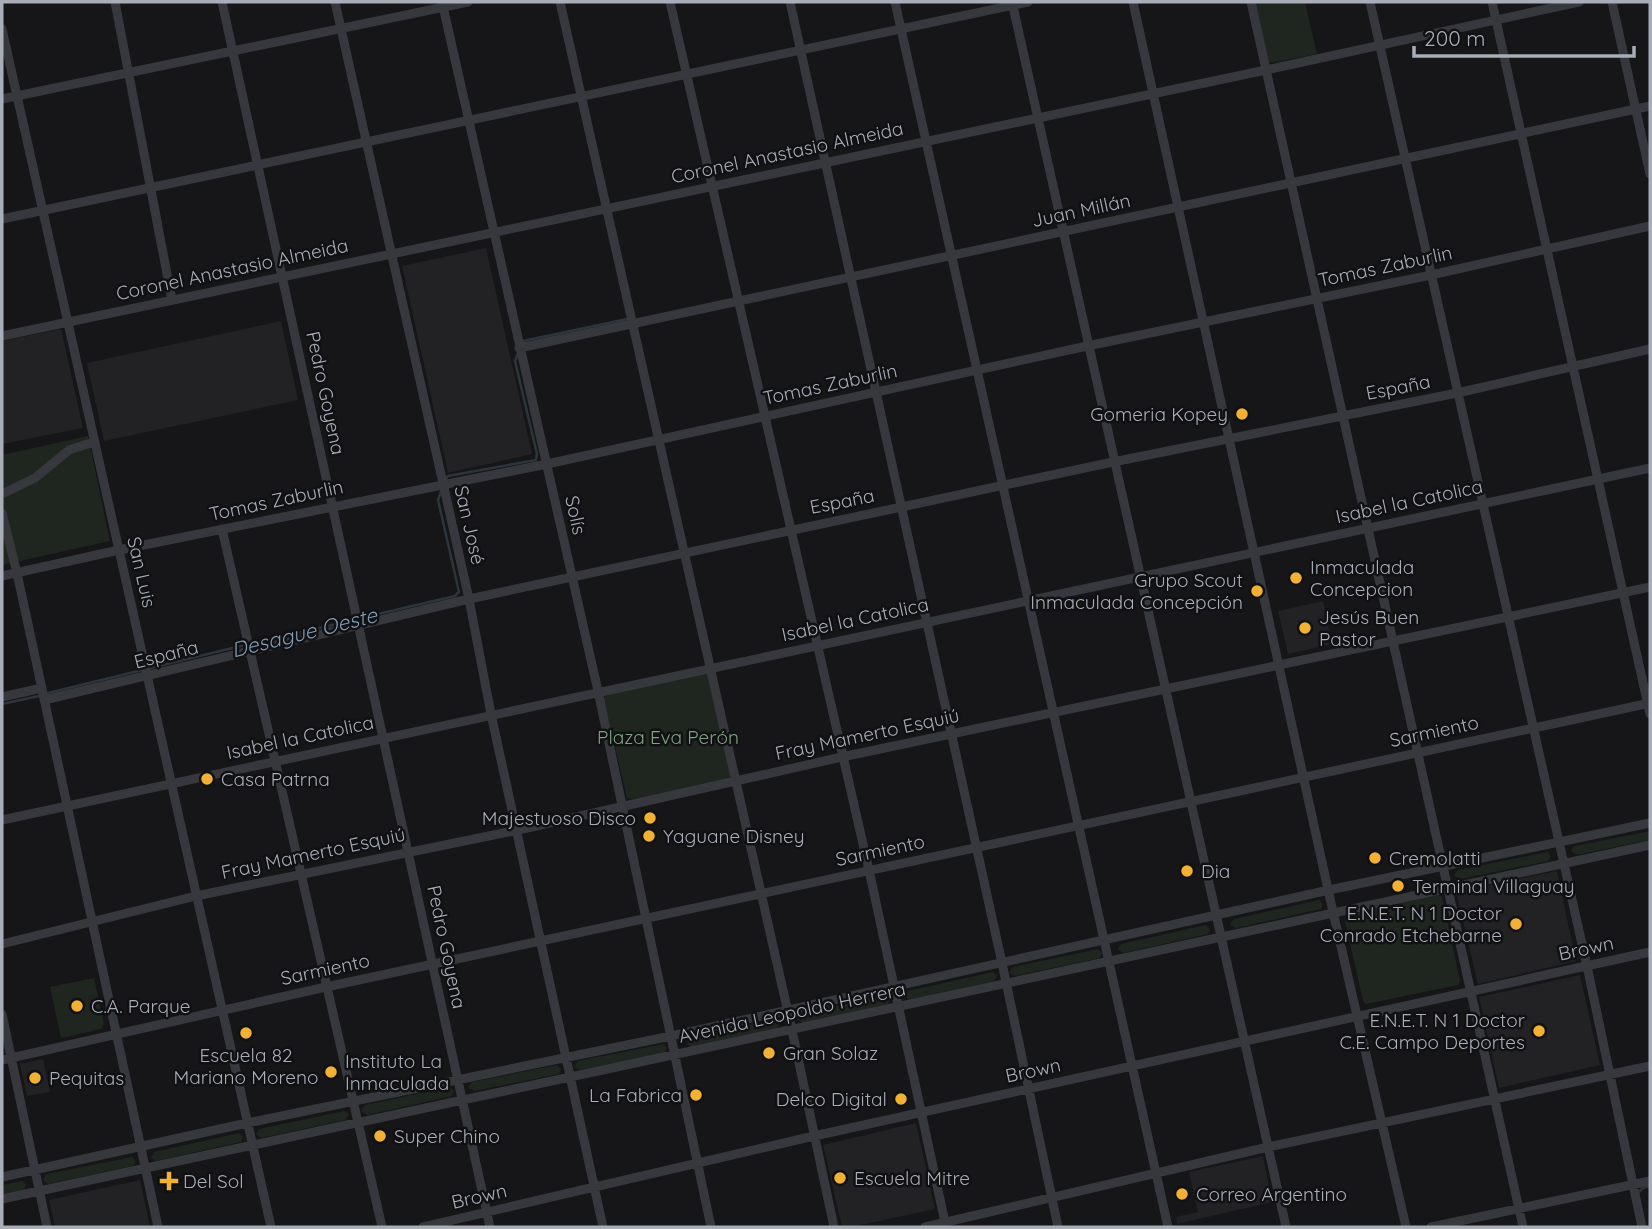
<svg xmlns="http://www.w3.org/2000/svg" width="1652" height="1229" font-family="Quicksand,sans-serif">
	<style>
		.built { fill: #222225 }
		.green { fill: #1e261f }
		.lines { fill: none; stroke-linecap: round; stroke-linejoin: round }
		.stream { stroke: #2c353c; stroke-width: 2.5 }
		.minor { stroke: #37383d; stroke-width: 9 }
		.poi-dot { fill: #f2b134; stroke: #111113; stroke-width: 2.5 }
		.labels { text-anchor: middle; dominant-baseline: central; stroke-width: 5; stroke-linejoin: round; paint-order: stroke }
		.street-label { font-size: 19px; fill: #a8adb8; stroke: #111113 }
		.poi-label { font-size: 19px; fill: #a8adb8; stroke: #111113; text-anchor: start }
		.park-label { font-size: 19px; fill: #7fa381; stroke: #111113 }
		.water-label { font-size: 21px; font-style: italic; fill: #7f9bb3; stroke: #111113 }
	</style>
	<rect width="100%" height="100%" fill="#161618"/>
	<path class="built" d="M486 248 532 454 448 473 402 266Z
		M281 321 298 400 104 441 87 363Z
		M61 329 83 428 2 444V341Z
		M1323 601 1332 644 1288 654 1278 611Z
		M1557 871 1576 961 1478 984 1456 892Z
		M1580 975 1600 1065 1499 1088 1479 997Z
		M43 1059 50 1092 27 1096 20 1064Z
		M916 1123 935 1209 851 1227H842L823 1145Z
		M1263 1156 1272 1202 1177 1224 1176 1217 1198 1212 1189 1172Z
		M140 1180 150 1227H55L49 1200Z"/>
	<path class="green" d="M1254 2H1305L1317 54 1268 63Z
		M88 436 110 541 2 565V455Z
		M706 674 709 675 731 775 728 779 634 800 627 798 604 700 605 695Z
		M1650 831V840L1576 855 1571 851 1574 846Z
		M1547 852 1551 856 1548 861 1460 879 1454 875 1458 870Z
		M1439 895 1442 897 1460 981 1458 985 1366 1004 1363 1001 1345 921 1348 915Z
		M1319 900 1323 904 1321 909 1236 928 1230 924 1234 919Z
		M1206 925 1210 929 1208 934 1123 953 1118 949 1121 944Z
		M1098 949 1102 953 1100 958 1015 976 1009 973 1013 967Z
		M993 972 997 976 994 981 910 1000 904 996 908 991Z
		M94 978 104 1024 101 1029 61 1038 50 987Z
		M886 995 890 999 888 1004 803 1023 797 1019 801 1013Z
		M776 1019 780 1023 777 1028 691 1047 687 1044 691 1038Z
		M663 1044 667 1048 665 1053 580 1070 574 1067 578 1061Z
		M557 1065 561 1069 559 1074 474 1091 468 1087 472 1082Z
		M450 1087 454 1091 452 1096 367 1115 361 1111 365 1105Z
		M344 1111 349 1114 346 1120 261 1138 256 1134 259 1129Z
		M239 1133 243 1137 241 1142 156 1161 151 1158 154 1152Z
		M132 1157 136 1161 133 1166 48 1184 43 1180 46 1174Z
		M22 1181 26 1185 24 1190 2 1194V1185Z"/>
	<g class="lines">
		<path class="stream" d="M522 344 523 341 627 319
			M446 479 448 476 536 460 537 454 515 361 518 353
			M361 618 455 596 459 592 438 500 441 491
			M252 643 355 620
			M48 693 245 645
			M2 704 39 696
			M1638 1193 1643 1188 1650 1186"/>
		<path class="minor" d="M115 2 172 300
			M222 2 490 1227
			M335 2 469 599 491 714 603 1227
			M442 2 598 691 711 1227
			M560 2 792 1030 834 1227
			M670 2 869 870 946 1227
			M790 2 1002 963 1058 1227
			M895 2 1168 1227
			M1012 2 1286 1227
			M1133 2 1333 912 1406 1227
			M1251 2 1523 1227
			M1370 2 1587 966 1642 1227
			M1492 2 1650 714
			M1612 2 1650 174
			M2 29 271 1227
			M2 99 468 2
			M2 219 1028 2
			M2 336 1266 70 1579 2
			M519 348 1650 106
			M2 494 35 478 69 450 94 442
			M2 513 17 573 158 1227
			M222 529 382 1227
			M2 576 119 550 547 464 1087 346 1431 275 1650 226
			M2 697 42 688
			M44 700 469 599 1113 462 1457 393 1650 349
			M2 820 1650 468
			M2 944 196 896 518 830 842 757 1650 587
			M2 1014 47 1227
			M2 1060 326 987 1650 703
			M2 1177 247 1123 671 1036 1329 890 1650 823
			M2 1199 1650 845
			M423 1227 814 1136 1650 952
			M925 1227 1268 1147 1650 1066
			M1431 1227 1650 1181"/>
	</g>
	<g class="poi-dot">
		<circle cx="1242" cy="414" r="7"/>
		<circle cx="1296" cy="578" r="7"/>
		<circle cx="1257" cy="591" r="7"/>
		<circle cx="1305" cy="628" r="7"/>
		<circle cx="207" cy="779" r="7"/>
		<circle cx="650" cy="818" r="7"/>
		<circle cx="649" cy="836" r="7"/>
		<circle cx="1375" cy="858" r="7"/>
		<circle cx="1187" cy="871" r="7"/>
		<circle cx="1398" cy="886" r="7"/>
		<circle cx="1516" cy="924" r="7"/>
		<circle cx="77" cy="1006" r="7"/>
		<circle cx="1539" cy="1031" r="7"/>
		<circle cx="246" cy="1033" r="7"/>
		<circle cx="769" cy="1053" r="7"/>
		<circle cx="331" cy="1072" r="7"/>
		<circle cx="35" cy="1078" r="7"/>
		<circle cx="696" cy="1095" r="7"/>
		<circle cx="901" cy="1099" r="7"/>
		<circle cx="380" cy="1136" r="7"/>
		<circle cx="840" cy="1178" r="7"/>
		<path d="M165.5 1170.5h7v7h7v7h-7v7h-7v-7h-7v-7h7z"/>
		<circle cx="1182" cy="1194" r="7"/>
	</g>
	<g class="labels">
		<g class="street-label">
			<text transform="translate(787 152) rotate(-12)">Coronel Anastasio Almeida</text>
			<text transform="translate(1081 210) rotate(-12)">Juan Millán</text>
			<text transform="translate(1385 266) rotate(-12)">Tomas Zaburlin</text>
			<text transform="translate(232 269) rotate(-12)">Coronel Anastasio Almeida</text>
			<text transform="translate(830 384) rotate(-12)">Tomas Zaburlin</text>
			<text transform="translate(1398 387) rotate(-11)">España</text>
			<text transform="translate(326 393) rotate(78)">Pedro Goyena</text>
			<text transform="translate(276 500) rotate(-12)">Tomas Zaburlin</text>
			<text transform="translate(842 501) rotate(-11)">España</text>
			<text transform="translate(1409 501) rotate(-12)">Isabel la Catolica</text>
			<text transform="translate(576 515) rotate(78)">Solís</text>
			<text transform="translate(470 525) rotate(77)">San José</text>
			<text transform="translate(142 572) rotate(77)">San Luis</text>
			<text transform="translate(855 619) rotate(-12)">Isabel la Catolica</text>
			<text transform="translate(166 654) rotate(-14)">España</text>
			<text transform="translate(1434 731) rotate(-12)">Sarmiento</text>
			<text transform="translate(867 734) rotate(-12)">Fray Mamerto Esquiú</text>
			<text transform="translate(300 737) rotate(-12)">Isabel la Catolica</text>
			<text transform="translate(880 850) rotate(-12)">Sarmiento</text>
			<text transform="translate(313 853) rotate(-12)">Fray Mamerto Esquiú</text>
			<text transform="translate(447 947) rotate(78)">Pedro Goyena</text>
			<text transform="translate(1586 948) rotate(-12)">Brown</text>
			<text transform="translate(325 969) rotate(-12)">Sarmiento</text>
			<text transform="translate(792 1012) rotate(-12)">Avenida Leopoldo Herrera</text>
			<text transform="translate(1033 1070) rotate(-12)">Brown</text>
			<text transform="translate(479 1196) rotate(-13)">Brown</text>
		</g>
		<g class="poi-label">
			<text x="1228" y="414" text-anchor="end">Gomeria Kopey</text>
			<text x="1310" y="567">Inmaculada<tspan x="1310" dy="22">Concepcion</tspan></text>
			<text x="1243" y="580" text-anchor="end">Grupo Scout<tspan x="1243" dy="22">Inmaculada Concepción</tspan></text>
			<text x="1319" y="617">Jesús Buen<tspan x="1319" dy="22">Pastor</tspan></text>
			<text x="221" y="779">Casa Patrna</text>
			<text x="636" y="818" text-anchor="end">Majestuoso Disco</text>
			<text x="663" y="836">Yaguane Disney</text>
			<text x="1389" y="858">Cremolatti</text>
			<text x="1201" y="871">Dia</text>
			<text x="1412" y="886">Terminal Villaguay</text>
			<text x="1502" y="913" text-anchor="end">E.N.E.T. N 1 Doctor<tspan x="1502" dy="22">Conrado Etchebarne</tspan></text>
			<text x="91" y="1006">C.A. Parque</text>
			<text x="1525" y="1020" text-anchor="end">E.N.E.T. N 1 Doctor<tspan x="1525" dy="22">C.E. Campo Deportes</tspan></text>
			<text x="783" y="1053">Gran Solaz</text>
			<text x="246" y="1055" text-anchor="middle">Escuela 82<tspan x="246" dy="22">Mariano Moreno</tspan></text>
			<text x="345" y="1061">Instituto La<tspan x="345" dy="22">Inmaculada</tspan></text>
			<text x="49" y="1078">Pequitas</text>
			<text x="682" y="1095" text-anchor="end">La Fabrica</text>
			<text x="887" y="1099" text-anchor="end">Delco Digital</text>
			<text x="394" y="1136">Super Chino</text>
			<text x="854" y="1178">Escuela Mitre</text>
			<text x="183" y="1181">Del Sol</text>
			<text x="1196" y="1194">Correo Argentino</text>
		</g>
		<g class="park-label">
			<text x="668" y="737">Plaza Eva Perón</text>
		</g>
		<g class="water-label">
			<text transform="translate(304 632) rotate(-14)">Desague Oeste</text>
		</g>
	</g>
	<rect width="1652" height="1229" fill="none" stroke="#a8adb8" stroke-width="7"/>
	<path d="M1414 46v10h220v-10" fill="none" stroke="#a8adb8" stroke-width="3.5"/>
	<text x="1424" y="46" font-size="21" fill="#a8adb8" stroke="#111113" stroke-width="5" paint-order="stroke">200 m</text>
</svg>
